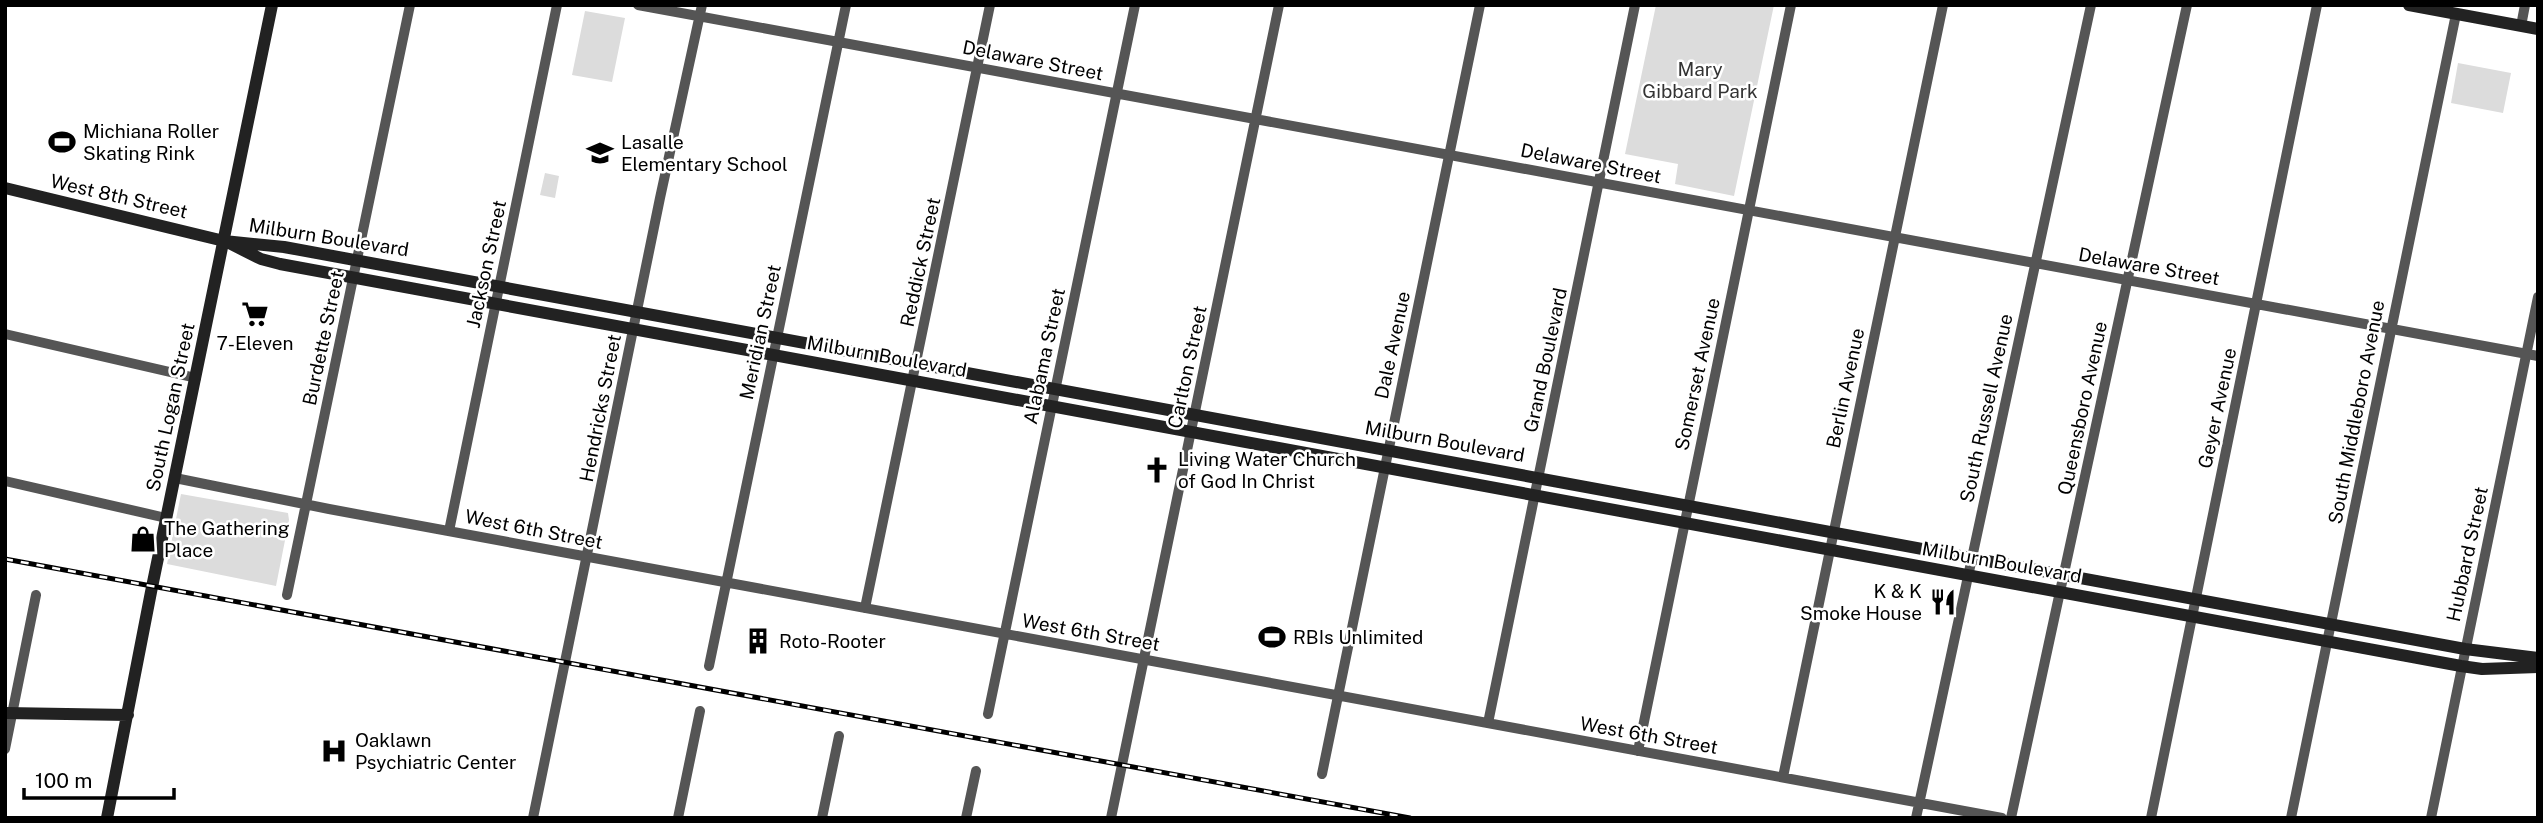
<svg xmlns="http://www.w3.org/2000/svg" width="2543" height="823" font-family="'Public Sans',sans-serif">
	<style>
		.green { fill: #dcdcdc }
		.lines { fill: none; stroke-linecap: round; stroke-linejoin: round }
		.street { stroke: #555; stroke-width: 10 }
		.secondary { stroke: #222; stroke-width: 12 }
		.rail-casing { stroke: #000; stroke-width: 5 }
		.rail { stroke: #fff; stroke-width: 2.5; stroke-dasharray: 8; stroke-linecap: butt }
		.labels { text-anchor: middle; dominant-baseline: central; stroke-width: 5; stroke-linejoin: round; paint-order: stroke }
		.street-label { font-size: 19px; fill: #000; stroke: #fff }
		.park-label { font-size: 19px; fill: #333; stroke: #fff }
		.poi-label { font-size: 19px; fill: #000; stroke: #fff; text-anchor: start }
	</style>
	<rect width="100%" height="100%" fill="#fff"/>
	<path class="green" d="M1656 5H1774L1734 196 1675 184 1678 164 1625 154Z
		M585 11 625 18 612 82 572 75Z
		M2458 63 2511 73 2503 113 2451 103Z
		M545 173 559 176 555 198 540 195Z
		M181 494 288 513 289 520 276 586 167 564Z"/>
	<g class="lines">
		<path class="street" d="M638 5 2538 356
			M2521 26 2525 5
			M5 334 196 378
			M175 478 329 509 2002 818
			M5 481 166 518
			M449 531 557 5
			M287 595 410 5
			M865 608 990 5
			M709 666 846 5
			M988 714 1135 5
			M1488 723 1635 5
			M5 749 36 595
			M1638 751 1791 5
			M1322 774 1480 5
			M1783 777 1943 5
			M533 818 660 198 702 5
			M678 818 700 711
			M822 818 839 736
			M966 818 976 771
			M1111 818 1279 5
			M1916 818 2091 5
			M2011 818 2187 5
			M2151 818 2317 5
			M2291 818 2456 14
			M2431 818 2538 297"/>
		<path class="secondary" d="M2409 5 2538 29
			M5 188 224 241 284 247 2465 649 2538 658
			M231 244 261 259 280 264 2461 666 2482 669 2538 667
			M5 713 128 715
			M107 818 151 592 272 5"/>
		<g class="rail-casing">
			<path id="rail" d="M5 559 1410 818"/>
		</g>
		<use href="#rail" class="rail"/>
	</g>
	<defs>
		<g id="stadium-bare" transform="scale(2.1)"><path d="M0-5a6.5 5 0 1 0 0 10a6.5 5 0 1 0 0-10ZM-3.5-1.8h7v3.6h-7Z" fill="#000" stroke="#fff" stroke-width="2.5" paint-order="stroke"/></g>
		<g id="school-bare" transform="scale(2.1)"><path d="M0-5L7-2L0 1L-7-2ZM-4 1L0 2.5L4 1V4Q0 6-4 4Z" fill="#000" stroke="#fff" stroke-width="2.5" paint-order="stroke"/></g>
		<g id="supermarket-bare" transform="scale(2.1)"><path d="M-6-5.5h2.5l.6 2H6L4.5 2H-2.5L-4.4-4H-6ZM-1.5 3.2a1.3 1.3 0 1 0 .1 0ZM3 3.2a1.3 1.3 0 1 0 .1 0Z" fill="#000" stroke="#fff" stroke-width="2.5" paint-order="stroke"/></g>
		<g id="church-bare" transform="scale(2.1)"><path d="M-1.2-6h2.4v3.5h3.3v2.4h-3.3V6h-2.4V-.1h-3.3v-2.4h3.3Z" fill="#000" stroke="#fff" stroke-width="2.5" paint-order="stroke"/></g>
		<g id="shop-bare" transform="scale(2.1)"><path d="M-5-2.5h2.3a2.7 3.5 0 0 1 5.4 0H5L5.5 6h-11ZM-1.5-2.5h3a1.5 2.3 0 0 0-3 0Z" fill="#000" stroke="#fff" stroke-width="2.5" paint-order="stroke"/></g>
		<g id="restaurant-bare" transform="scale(2.1)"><path d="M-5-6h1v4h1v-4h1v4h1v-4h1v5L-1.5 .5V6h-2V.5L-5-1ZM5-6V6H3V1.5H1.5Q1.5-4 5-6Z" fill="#000" stroke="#fff" stroke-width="2.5" paint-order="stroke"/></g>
		<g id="building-bare" transform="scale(2.1)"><path d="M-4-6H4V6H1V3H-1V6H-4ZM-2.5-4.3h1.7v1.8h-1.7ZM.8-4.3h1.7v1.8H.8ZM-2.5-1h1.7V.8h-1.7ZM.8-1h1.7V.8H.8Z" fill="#000" stroke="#fff" stroke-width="2.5" paint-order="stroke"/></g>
		<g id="hospital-bare" transform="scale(2.1)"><path d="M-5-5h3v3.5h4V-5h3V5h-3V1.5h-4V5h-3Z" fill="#000" stroke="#fff" stroke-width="2.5" paint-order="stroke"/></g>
	</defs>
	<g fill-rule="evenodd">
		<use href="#stadium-bare" x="62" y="142"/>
		<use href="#school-bare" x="600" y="153"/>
		<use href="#supermarket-bare" x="255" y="314"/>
		<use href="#church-bare" x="1157" y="470"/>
		<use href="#shop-bare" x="143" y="539"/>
		<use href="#restaurant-bare" x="1943" y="602"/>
		<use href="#stadium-bare" x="1272" y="637"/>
		<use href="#building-bare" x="758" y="641"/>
		<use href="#hospital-bare" x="334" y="751"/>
	</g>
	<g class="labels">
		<g class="street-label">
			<text transform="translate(1033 60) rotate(11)">Delaware Street</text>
			<text transform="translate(1591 163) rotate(11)">Delaware Street</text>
			<text transform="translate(119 196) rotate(13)">West 8th Street</text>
			<text transform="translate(329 237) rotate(9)">Milburn Boulevard</text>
			<text transform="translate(920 262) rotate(-78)">Reddick Street</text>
			<text transform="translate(486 264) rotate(-78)">Jackson Street</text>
			<text transform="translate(2149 266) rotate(10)">Delaware Street</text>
			<text transform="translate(760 332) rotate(-78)">Meridian Street</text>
			<text transform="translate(323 338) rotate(-78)">Burdette Street</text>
			<text transform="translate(1392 345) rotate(-78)">Dale Avenue</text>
			<text transform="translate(887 356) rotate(10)">Milburn Boulevard</text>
			<text transform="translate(1044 356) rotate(-78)">Alabama Street</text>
			<text transform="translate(1545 360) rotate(-78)">Grand Boulevard</text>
			<text transform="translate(1187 367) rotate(-78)">Carlton Street</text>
			<text transform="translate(1697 374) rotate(-78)">Somerset Avenue</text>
			<text transform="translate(1845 388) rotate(-78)">Berlin Avenue</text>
			<text transform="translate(170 407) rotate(-78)">South Logan Street</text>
			<text transform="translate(600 408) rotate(-79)">Hendricks Street</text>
			<text transform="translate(1986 408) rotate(-78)">South Russell Avenue</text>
			<text transform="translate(2082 408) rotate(-78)">Queensboro Avenue</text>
			<text transform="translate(2217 408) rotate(-78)">Geyer Avenue</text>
			<text transform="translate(2356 412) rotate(-79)">South Middleboro Avenue</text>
			<text transform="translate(1445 441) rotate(10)">Milburn Boulevard</text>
			<text transform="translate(534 529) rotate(11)">West 6th Street</text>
			<text transform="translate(2467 554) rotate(-78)">Hubbard Street</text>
			<text transform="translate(2002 562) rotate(10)">Milburn Boulevard</text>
			<text transform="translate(1091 632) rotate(10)">West 6th Street</text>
			<text transform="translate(1649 735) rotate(10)">West 6th Street</text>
		</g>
		<g class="park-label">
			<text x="1700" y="69">Mary<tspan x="1700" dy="22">Gibbard Park</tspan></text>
		</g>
		<g class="poi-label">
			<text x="83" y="131">Michiana Roller<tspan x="83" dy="22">Skating Rink</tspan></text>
			<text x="621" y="142">Lasalle<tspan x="621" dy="22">Elementary School</tspan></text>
			<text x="255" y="343" text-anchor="middle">7-Eleven</text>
			<text x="1178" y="459">Living Water Church<tspan x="1178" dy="22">of God In Christ</tspan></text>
			<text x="164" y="528">The Gathering<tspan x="164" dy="22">Place</tspan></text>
			<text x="1922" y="591" text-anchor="end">K &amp; K<tspan x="1922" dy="22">Smoke House</tspan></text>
			<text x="1293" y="637">RBIs Unlimited</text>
			<text x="779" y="641">Roto-Rooter</text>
			<text x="355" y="740">Oaklawn<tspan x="355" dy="22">Psychiatric Center</tspan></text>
		</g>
	</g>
	<rect width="2543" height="823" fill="none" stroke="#000000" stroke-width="14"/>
	<path d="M24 788v10h150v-10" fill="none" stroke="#000000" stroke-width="3.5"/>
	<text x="35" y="788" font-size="21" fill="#000000" stroke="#ffffff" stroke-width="5" paint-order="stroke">100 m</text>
</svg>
